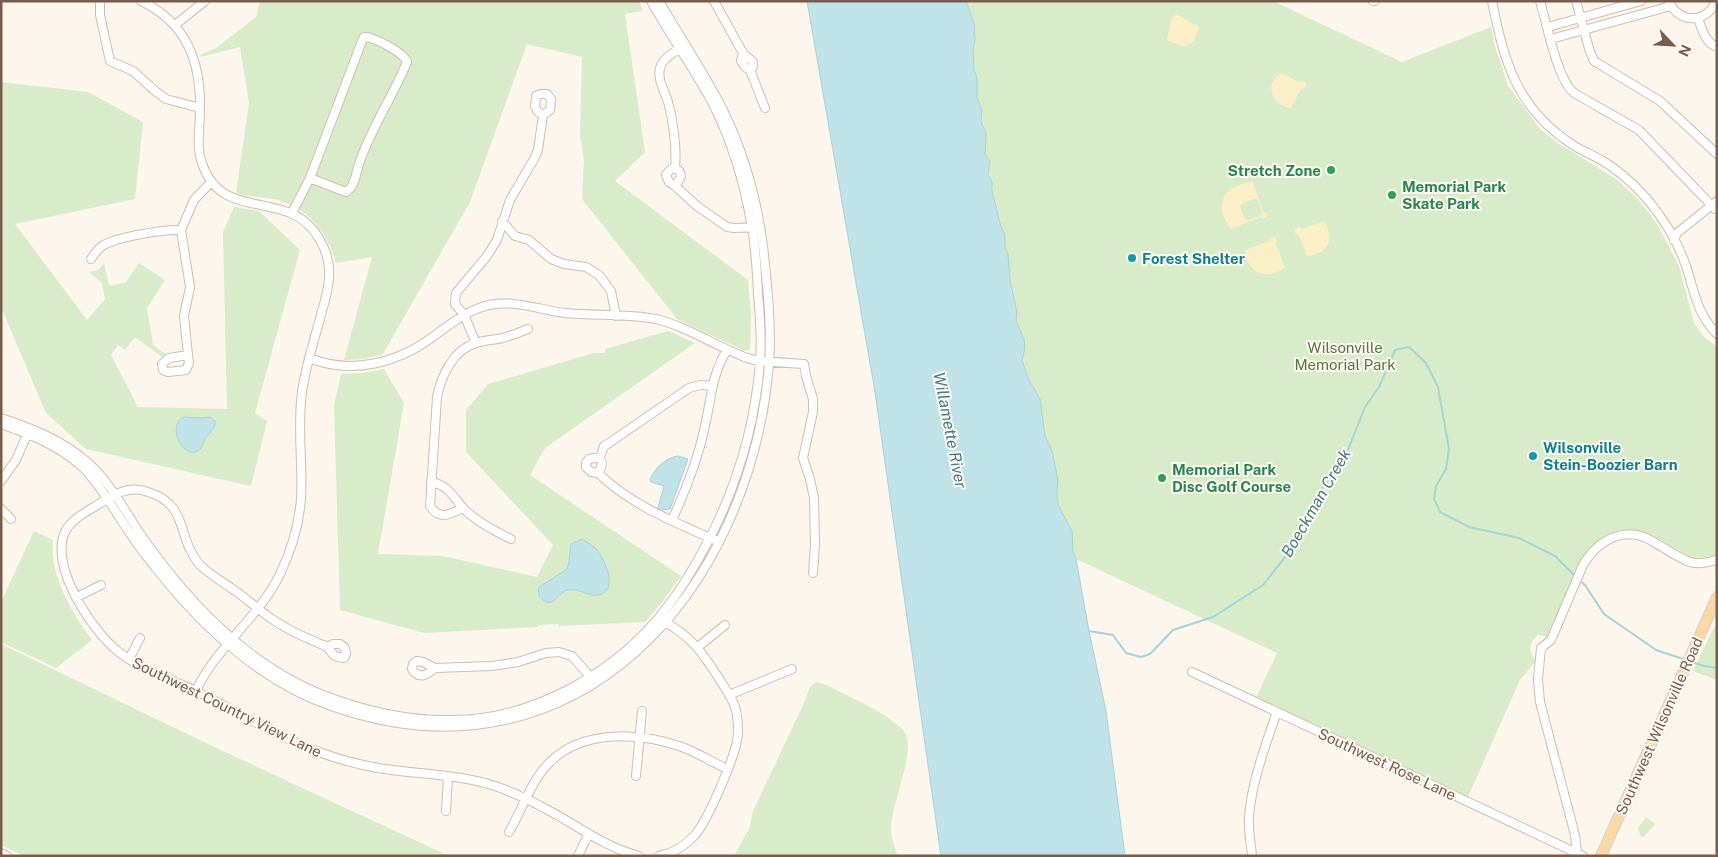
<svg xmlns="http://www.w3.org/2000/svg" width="1718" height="857" font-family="'Public Sans',sans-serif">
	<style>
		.green { fill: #d8ecc9 }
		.sand { fill: #fcefc7; fill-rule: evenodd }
		.water { fill: #bfe3e8; stroke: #a5d3da }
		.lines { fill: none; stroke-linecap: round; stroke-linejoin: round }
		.stream { stroke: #a5d3da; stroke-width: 2 }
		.minor-casing { stroke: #d1beb0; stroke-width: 10 }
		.major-casing { stroke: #dad1cd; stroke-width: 12 }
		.minor { stroke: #fff; stroke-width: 8 }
		.major { stroke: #fbd9a5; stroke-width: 10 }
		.leisure-dot { fill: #2e9e5b; stroke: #fffaf3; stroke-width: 2 }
		.culture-dot { fill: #0f9aa8; stroke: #fffaf3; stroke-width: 2 }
		.labels { text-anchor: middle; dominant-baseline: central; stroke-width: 4; stroke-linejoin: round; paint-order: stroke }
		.leisure-label { font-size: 15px; font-weight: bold; fill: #27864d; stroke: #fffaf3; text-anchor: start }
		.culture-label { font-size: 15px; font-weight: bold; fill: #0d838f; stroke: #fffaf3; text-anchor: start }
		.park-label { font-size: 15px; fill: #537a41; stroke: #fffaf3 }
		.street-label { font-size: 15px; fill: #7a5c4d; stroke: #fffaf3 }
		.water-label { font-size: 16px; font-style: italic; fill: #437c86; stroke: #fffaf3 }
	</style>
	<rect width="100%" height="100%" fill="#fdf6ec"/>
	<path class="green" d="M260 1H639L643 11 625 14 645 152 615 181 748 280 751 314 750 350 745 351 677 319 582 199 584 160 580 136 582 57 527 44 470 202 383 354 364 359 344 360 372 257 336 263C328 232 306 206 274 199 261 197 248 197 236 193L249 103 240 47 201 57 200 55 216 48 256 17Z
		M966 1H1273L1402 62 1491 27 1494 43 1508 86 1540 129 1558 143 1616 179 1638 199 1657 224 1679 266 1694 323 1703 336 1717 347V556L1690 558 1682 555 1663 541 1649 534 1634 531H1616L1604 536 1591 546 1584 557 1550 637 1538 635C1529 642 1528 652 1536 661L1520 680 1467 799 1256 698 1277 653 1076 559 1074 556 1072 531 1058 505 1057 492 1058 480 1052 451 1045 436 1040 399 1029 380 1022 361 1025 348 1024 340 1016 320 1017 312 1010 279 1008 254 1005 247 1003 230 1001 227 985 155 986 133 981 122 982 110 977 98V77L974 70 973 49 975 40 974 23Z
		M1 82 88 92 143 122 135 199 15 224 87 320 105 299 102 283 89 272 98 270 104 263 109 286 126 282 139 263 165 280 147 308 153 345 167 355 162 357 135 337 125 350 118 345 111 355 138 407 227 409 223 232 234 207 259 211 300 250 255 413 267 421 251 486 86 449 46 413 1 307Z
		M668 331 695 343 545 448 530 475 681 576 663 601 645 622 559 626 558 624 538 625 537 627 424 633 340 610 334 405 341 374 362 373 384 369 404 403 378 554 443 556 537 577 553 545 466 452V410L488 384 594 353H605V349Z
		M34 531 53 540C49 574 72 614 92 640L56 668 1 642V602Z
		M1717 621V680L1693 671Z
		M1 644 210 745 449 856H24L1 845Z
		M816 682 827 685C849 697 886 712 903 730 919 748 890 804 891 830 891 839 895 848 898 856H734L749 829 753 811 804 703C807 696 808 686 816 682Z
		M1646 817 1655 824 1644 837H1641L1638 828Z"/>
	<path class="sand" d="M1177 14 1199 27 1194 41 1184 47 1167 40 1172 17Z
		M1281 73 1299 82 1304 81 1307 84 1305 88 1301 89 1291 108C1272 105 1263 85 1281 73Z
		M1253 182 1263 212 1267 213V217L1263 219 1261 217 1230 229C1228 223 1223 218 1222 211 1219 192 1237 183 1253 182ZM1254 199 1258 200 1262 213 1260 216 1248 220 1244 218 1240 207 1243 203Z
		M1324 221C1335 238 1329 255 1307 256L1299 235 1295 233 1294 229 1299 227 1302 229Z
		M1275 236 1277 241 1276 244 1285 268C1266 281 1247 273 1245 250L1269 241 1271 238Z"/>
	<path class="water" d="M807 1H966L974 23 975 40 973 49 974 70 977 77V98L982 110 981 122 986 133 985 155 990 161 988 174 992 182V190L1001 227 1005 234V247L1008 254 1010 280 1017 312 1016 320 1024 340 1025 348 1022 361 1029 380 1040 399 1045 436 1052 451 1058 480 1057 492 1058 505 1072 531 1073 552 1076 559 1089 631 1106 711 1125 856H941L875 392Z
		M183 417 202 418 210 417 215 421C216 429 211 431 206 437 204 440 203 445 201 448 187 465 165 428 183 417Z
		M678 456 688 459 670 509 662 510 658 508 664 486 651 482 650 479C656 467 665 458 678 456Z
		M582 539C587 542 593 545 597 550 606 562 619 591 598 595 590 597 578 588 568 590 558 591 555 609 543 600 538 597 538 592 539 587L566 570 569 563 571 544Z"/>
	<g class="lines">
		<path class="stream" d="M1578 579 1585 585 1604 614 1656 650 1686 660
			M1089 631 1113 635 1126 653 1141 657 1150 654 1173 630 1213 617 1263 585 1285 557 1323 487 1344 460 1365 407 1379 387 1395 350 1409 347 1426 363 1438 387 1449 449 1446 469 1436 486 1434 499 1440 512 1469 527 1519 538 1555 556 1575 576
			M1692 662 1704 666 1717 668"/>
		<g class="minor-casing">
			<path id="minor" d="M100 1V15L110 61 133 71 154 90 166 99 200 108
				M141 1C187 23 201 62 200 110 200 127 196 146 202 163 223 226 290 185 320 240 327 252 330 265 329 279 328 290 325 301 322 311 315 338 306 364 302 392 297 427 303 463 301 499 299 525 291 551 280 574 259 618 215 648 196 691
				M714 1 743 53 753 62V67L750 70 745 67 741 61 743 53
				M1373 1H1375
				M1492 1C1504 62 1517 109 1573 145 1582 151 1593 155 1603 161 1625 175 1645 194 1660 216 1671 231 1680 249 1686 266 1695 293 1696 312 1717 334
				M1540 1C1547 24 1557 79 1574 93L1639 130 1715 209
				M1576 1 1590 52 1594 61 1660 101 1717 154
				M1669 1C1678 24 1707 24 1716 1
				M1698 18C1702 30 1705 42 1717 47
				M175 25 205 1
				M1548 27 1641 1
				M1551 39 1671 6
				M750 70 765 108
				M541 94H547L551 99 550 110 543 115 538 112 535 107 536 96Z
				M675 167C677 149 673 120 668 102 665 91 657 80 660 68 663 58 673 52 682 48
				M675 186 681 177 680 172 675 167 670 170 666 175 669 182 675 186 697 206 727 227 734 228 756 227
				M292 213 310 178 362 41 364 37C375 37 404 53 407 62 393 96 372 127 360 161 356 171 356 186 346 192L343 191 310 178
				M502 221 515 236 529 240 551 259 564 264 586 267 599 275 611 291 616 316
				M1674 240 1677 233 1717 201
				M91 259C95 253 98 248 104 245 118 237 164 229 181 230
				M476 343 464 315 455 304 456 293 487 256 497 240 510 200 534 159 538 150 543 115
				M188 355 184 316 190 287 181 230 194 200 211 182
				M188 355 189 363 186 370 168 372 163 370 162 364 169 358Z
				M309 358C352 375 398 363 434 336 453 322 470 308 494 304 517 301 542 310 565 313 595 316 626 313 656 319 689 327 718 348 750 359L760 361 804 364 806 376 813 399V412L803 458 810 479 814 498 815 544 813 573
				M1 418C32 428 61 440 86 461 110 481 125 512 143 538 193 608 254 672 337 700 374 713 414 721 453 720 536 719 619 671 668 606 689 578 705 549 720 517 742 468 756 415 760 361 762 339 760 316 758 294 757 272 756 250 752 228 745 186 732 141 712 102 693 67 670 35 651 1
				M1 424C30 434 57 445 80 465 95 478 105 496 116 512 128 531 141 550 155 567 202 627 260 682 334 707 576 791 750 592 769 364 772 327 767 283 763 246 757 200 743 151 723 110 704 73 680 37 659 1
				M600 457 589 459 586 463V467L591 472 598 473C602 468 603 463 600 457L604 446 609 443 689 388 701 385 713 386
				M598 473C631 505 674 522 715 540
				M1 481 16 460 29 430
				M431 481C451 488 451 495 464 509 477 522 494 531 511 539
				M463 508C450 514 439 521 430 506L437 397C441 376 454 349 476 343 485 340 494 340 503 338 511 336 520 332 528 329
				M1 509 11 519
				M672 520C686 490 698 459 705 426 711 400 712 373 727 350
				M77 597 101 585
				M333 644H340L345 648 346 654 344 658C335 657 332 655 328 647Z
				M328 647C308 639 289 631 272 619 259 610 247 599 234 590 223 582 210 575 200 565 176 538 190 505 148 492 128 485 115 494 99 504 88 511 73 518 66 530 47 564 93 633 120 653 144 671 173 680 200 693 253 720 304 753 363 765 407 775 455 772 498 787 514 793 530 800 546 809 577 825 604 847 639 856
				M698 647 725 625
				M129 659 140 638
				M435 668C427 675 419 680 412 669L413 664 417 661 423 662 435 668 492 666 518 662 546 653 559 652 572 656 593 680
				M1192 672 1583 856
				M729 695 792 669
				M636 776 642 711
				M446 811 448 777
				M509 832C522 810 531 781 549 763 583 728 641 733 682 747 698 753 712 762 727 769
				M1 853 7 856
				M1577 853 1575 835 1540 702 1538 679 1541 648 1551 640 1583 565C1598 540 1624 525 1652 541 1665 548 1676 557 1690 562 1699 565 1708 562 1717 560
				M578 856 588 835
				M659 856C673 853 685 846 695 835 708 820 733 761 737 741 739 731 738 720 736 710 733 699 726 690 720 680 702 652 692 637 662 620
				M1252 856C1251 843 1248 830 1249 817 1251 785 1266 743 1277 712"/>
		</g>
		<g class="major-casing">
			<path id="major" d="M1601 856 1717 597"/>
		</g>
		<use href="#minor" class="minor"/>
		<use href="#major" class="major"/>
	</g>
	<g class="leisure-dot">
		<circle cx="1331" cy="170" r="5"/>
		<circle cx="1392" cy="195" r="5"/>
		<circle cx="1162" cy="478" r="5"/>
	</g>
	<g class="culture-dot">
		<circle cx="1132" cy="258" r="5"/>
		<circle cx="1533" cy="456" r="5"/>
	</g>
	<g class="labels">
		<g class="leisure-label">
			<text x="1321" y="170" text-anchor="end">Stretch Zone</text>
			<text x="1402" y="186">Memorial Park<tspan x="1402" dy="17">Skate Park</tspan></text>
			<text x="1172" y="469">Memorial Park<tspan x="1172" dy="17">Disc Golf Course</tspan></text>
		</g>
		<g class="culture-label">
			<text x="1142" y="258">Forest Shelter</text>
			<text x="1543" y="447">Wilsonville<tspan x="1543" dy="17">Stein-Boozier Barn</tspan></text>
		</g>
		<g class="park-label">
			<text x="1345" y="347">Wilsonville<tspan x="1345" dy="17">Memorial Park</tspan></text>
		</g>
		<g class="street-label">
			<text transform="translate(227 707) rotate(26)">Southwest Country View Lane</text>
			<text transform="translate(1659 726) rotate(-66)">Southwest Wilsonville Road</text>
			<text transform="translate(1387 764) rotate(25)">Southwest Rose Lane</text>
		</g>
		<g class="water-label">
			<text transform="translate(950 430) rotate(79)">Willamette River</text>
			<text transform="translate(1316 503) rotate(-60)">Boeckman Creek</text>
		</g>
	</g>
	<rect width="1718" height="857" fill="none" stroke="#7a5c4d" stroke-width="5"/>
	<g transform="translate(1673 45) rotate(115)" stroke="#fffaf3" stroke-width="4" paint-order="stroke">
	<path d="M0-4L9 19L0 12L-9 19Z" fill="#7a5c4d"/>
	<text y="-8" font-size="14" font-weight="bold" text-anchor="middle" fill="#7a5c4d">N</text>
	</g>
</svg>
